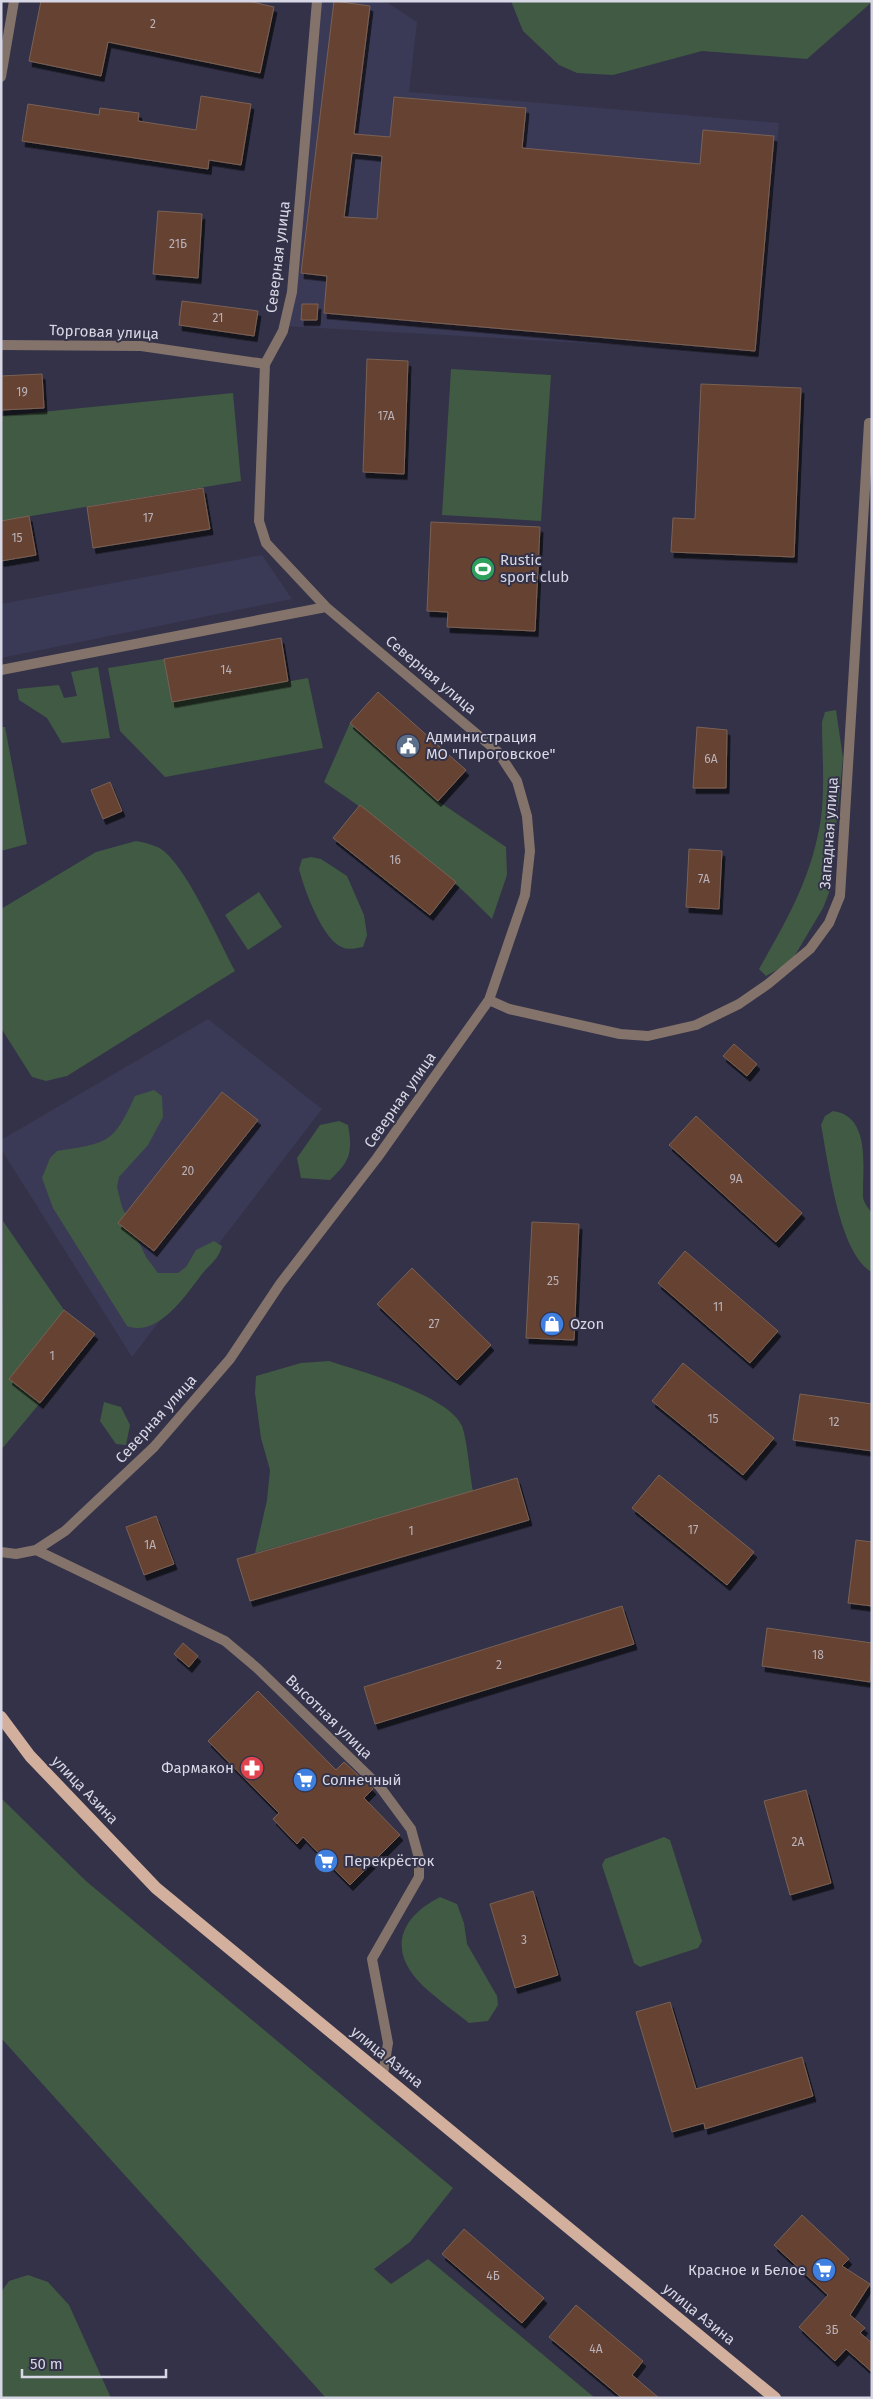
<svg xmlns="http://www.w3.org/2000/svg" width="873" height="2399" font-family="'Fira Sans',sans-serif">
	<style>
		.built { fill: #3b3a56 }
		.green { fill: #415a43 }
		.building { fill: #654230; stroke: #7a6155; fill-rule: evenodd; filter: url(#shadow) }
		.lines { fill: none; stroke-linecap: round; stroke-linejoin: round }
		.street { stroke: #84736a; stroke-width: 10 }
		.primary { stroke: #d3b09d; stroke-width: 12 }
		.labels { text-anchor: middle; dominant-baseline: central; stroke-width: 4; stroke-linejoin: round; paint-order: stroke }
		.number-label { font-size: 12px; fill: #bab2b8 }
		.street-label { font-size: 15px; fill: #d7d7e5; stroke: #333248 }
		.poi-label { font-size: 15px; fill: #d7d7e5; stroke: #333248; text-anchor: start }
	</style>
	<defs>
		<filter id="shadow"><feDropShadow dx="3" dy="5.5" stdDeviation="0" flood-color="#0009"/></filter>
	</defs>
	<rect width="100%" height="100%" fill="#333248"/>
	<path class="built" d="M321 1H385L417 22 409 92 779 123 758 353 284 326Z
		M262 555 292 599 1 658V604Z
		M208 1019 322 1109 132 1357 1 1149V1140Z"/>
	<path class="green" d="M511 1H872V2L807 59 702 51 613 75 577 73 559 65 523 31Z
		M451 369 551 375 541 521 442 515Z
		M233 393 241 481 1 521V416Z
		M164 659 172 702 308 678 323 748 165 777 120 731 108 668Z
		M98 667 110 738 62 743 47 718 19 700 17 689 59 685 64 698 77 696 71 672Z
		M836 710 843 758 830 890 823 908 791 962 766 976 759 969C788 918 812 877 821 818 825 787 822 753 822 722L825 712Z
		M350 723 438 801 506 847 507 875 492 919C441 867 384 822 324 782Z
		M1 727H5L27 844 1 851Z
		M136 841C146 843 157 845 165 852 189 873 219 941 235 971L67 1076 46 1081 32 1077 1 1028V909L96 852Z
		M311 857 321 859 347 876 364 915 367 935 363 947C357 948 349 950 344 948 323 942 304 889 299 869L302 859Z
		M259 892 282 927 248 950 225 915Z
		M154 1090 162 1096 163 1117 148 1145 119 1177 117 1187 122 1207 146 1257 158 1273H178L186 1267 196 1250 214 1241 222 1246C219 1259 210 1264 202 1274 186 1295 158 1338 127 1326L53 1208 42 1178 50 1158 57 1151C108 1143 113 1144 135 1096Z
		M833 1111C872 1116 862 1170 863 1197 864 1204 869 1208 872 1214 873 1223 872 1261 872 1272 839 1255 828 1160 821 1125L825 1116Z
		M339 1121 348 1125C353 1153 350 1161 330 1180L301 1178 297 1158 320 1125Z
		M3 1221 64 1310 9 1379 40 1403 1 1450Z
		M329 1361C359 1371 449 1395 462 1426 467 1439 470 1475 473 1491L255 1553 267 1500 270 1470 261 1438 255 1393 256 1376 301 1363Z
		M104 1402 121 1407 130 1425 126 1445 116 1444 100 1421Z
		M1 1798 86 1881 453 2188 410 2242 374 2269 391 2284 428 2259 595 2398H326L1 2038Z
		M664 1837 670 1840 702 1941 698 1948 640 1967 634 1963 602 1865 605 1859Z
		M440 1897 457 1904 464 1923 467 1944 497 1996 498 2005 488 2021 469 2023C454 2011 437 1999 423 1986 387 1951 399 1918 440 1897Z
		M28 2275 48 2282 69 2305 111 2398H1V2292L9 2281Z"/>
	<path class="building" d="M41 1H248L274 7 260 73 108 42 101 76 29 61Z
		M334 1 370 6 354 134 390 137 394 97 526 108 522 148 700 164 703 130 774 136 755 351 324 313 327 276 301 273ZM352 153 382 156 377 219 344 217Z
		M201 96 251 104 241 165 209 160 208 169 22 141 28 104 99 115 100 108 139 113 138 121 196 130Z
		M158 211 202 214 198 278 153 274Z
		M182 301 258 311 254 336 179 325Z
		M302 304H318L317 320H301Z
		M367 359 408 361 404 474 363 472Z
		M42 374 44 408 1 410V376Z
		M701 384 801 388 794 557 671 552 673 518 695 519Z
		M203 488 210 529 93 548 87 507Z
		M29 516 36 555 1 561V521Z
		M431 522 540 527 535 631 447 627 448 612 427 611Z
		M281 638 288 681 172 702 164 659Z
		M378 692 466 770 438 801 350 723Z
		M697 727 727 730 726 788H693Z
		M110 782 122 811 103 819 91 790Z
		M360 805 456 882 430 915 333 838Z
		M689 849 722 851 719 909 686 907Z
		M734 1044 757 1064 747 1076 723 1056Z
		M222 1092 258 1120 154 1251 118 1223Z
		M696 1116 802 1213 776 1242 669 1145Z
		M532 1222 579 1224 574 1340 526 1338Z
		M685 1251 778 1331 750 1363 658 1283Z
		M412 1268 491 1345 457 1380 377 1304Z
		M64 1310 95 1334 40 1403 9 1379Z
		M683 1363 774 1438 743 1475 652 1401Z
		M800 1394 872 1404V1451L793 1440Z
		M659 1475 754 1552 727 1585 632 1508Z
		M517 1478 529 1520 250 1601 237 1559Z
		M156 1516 174 1564 144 1575 126 1527Z
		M856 1540 872 1542V1606L848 1603Z
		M622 1606 634 1644 375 1724 364 1687Z
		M767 1628 872 1643 870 1682 762 1666Z
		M183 1643 198 1656 189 1667 174 1654Z
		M258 1691 336 1770 344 1762 373 1789 364 1798 400 1835 350 1885 303 1837 297 1844 273 1819 279 1813 208 1741Z
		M806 1790 831 1883 790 1895 764 1801Z
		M533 1891 558 1975 515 1988 490 1904Z
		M670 2002 696 2089 802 2057 813 2096 705 2129 704 2123 672 2132 636 2012Z
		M802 2215 849 2259 842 2266 870 2284 850 2315 865 2328 860 2333 872 2343V2372L846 2349 835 2361 799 2327 828 2295 774 2245Z
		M464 2229 544 2298 522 2323 442 2254Z
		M576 2305 643 2361 632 2375 659 2398H622L549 2337Z"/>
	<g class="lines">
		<path class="street" d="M1 77 14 1
			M1 345 141 346 265 364
			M1 670 326 607
			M489 1000 509 1009 620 1034 648 1036 696 1025 739 1004 768 984 810 949 829 923 840 896 869 423H872
			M36 1550 225 1641 257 1668 380 1787 411 1829 419 1858V1877L372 1959 388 2043 383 2074
			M1 1552 16 1554 36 1550 65 1531 154 1447 230 1359 280 1284 377 1158 489 1000 525 895 530 851 527 816 517 781 498 752 326 607 266 543 259 521 265 364 283 331 292 292 317 1"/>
		<path class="primary" d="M1 1717 30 1756 156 1888 775 2398"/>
	</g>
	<defs>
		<g id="stadium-disc" transform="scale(1.25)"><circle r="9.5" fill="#2e9e5b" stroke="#333248"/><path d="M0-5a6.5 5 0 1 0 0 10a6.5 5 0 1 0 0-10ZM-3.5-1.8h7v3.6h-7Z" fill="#fff"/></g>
		<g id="civic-disc" transform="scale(1.25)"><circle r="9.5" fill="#5c6f8a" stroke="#333248"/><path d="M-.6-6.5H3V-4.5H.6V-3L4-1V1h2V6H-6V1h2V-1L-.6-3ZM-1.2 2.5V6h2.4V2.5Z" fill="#fff"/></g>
		<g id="shop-disc" transform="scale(1.25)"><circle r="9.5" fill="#3f7fe0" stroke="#333248"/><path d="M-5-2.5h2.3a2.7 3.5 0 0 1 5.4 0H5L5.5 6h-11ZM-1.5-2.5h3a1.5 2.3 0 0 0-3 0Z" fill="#fff"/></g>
		<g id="pharmacy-disc" transform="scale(1.25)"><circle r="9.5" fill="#e0444e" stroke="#333248"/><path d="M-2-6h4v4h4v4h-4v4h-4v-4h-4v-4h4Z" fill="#fff"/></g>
		<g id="supermarket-disc" transform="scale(1.25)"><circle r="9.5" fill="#3f7fe0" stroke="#333248"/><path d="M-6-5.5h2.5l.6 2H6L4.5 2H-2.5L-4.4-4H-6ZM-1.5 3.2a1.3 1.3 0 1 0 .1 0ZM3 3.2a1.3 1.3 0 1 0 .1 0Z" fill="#fff"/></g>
	</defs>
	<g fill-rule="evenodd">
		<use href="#stadium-disc" x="483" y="569"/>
		<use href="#civic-disc" x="408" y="746"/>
		<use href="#shop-disc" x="552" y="1324"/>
		<use href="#pharmacy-disc" x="252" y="1768"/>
		<use href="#supermarket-disc" x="305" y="1780"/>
		<use href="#supermarket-disc" x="326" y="1861"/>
		<use href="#supermarket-disc" x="824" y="2270"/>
	</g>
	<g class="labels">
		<g class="number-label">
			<text x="153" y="24">2</text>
			<text x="178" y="244">21Б</text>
			<text x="218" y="318">21</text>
			<text x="22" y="392">19</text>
			<text x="386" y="416">17А</text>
			<text x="148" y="518">17</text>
			<text x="17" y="538">15</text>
			<text x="226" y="670">14</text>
			<text x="711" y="759">6А</text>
			<text x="395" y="860">16</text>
			<text x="704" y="879">7А</text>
			<text x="188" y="1171">20</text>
			<text x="736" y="1179">9А</text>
			<text x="553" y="1281">25</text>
			<text x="718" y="1307">11</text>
			<text x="434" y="1324">27</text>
			<text x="52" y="1356">1</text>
			<text x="713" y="1419">15</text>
			<text x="834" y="1422">12</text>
			<text x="693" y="1530">17</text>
			<text x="411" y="1531">1</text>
			<text x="150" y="1545">1А</text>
			<text x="818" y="1655">18</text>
			<text x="499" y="1665">2</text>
			<text x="798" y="1842">2А</text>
			<text x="524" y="1940">3</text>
			<text x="493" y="2276">4Б</text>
			<text x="832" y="2330">3Б</text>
			<text x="596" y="2349">4А</text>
		</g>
		<g class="street-label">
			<text transform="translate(278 257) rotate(-83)">Северная улица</text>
			<text transform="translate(104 332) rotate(2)">Торговая улица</text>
			<text transform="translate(431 675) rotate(40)">Северная улица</text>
			<text transform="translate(829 833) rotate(-86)">Западная улица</text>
			<text transform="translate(400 1100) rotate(-55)">Северная улица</text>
			<text transform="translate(156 1419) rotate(-48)">Северная улица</text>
			<text transform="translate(329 1717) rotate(44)">Высотная улица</text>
			<text transform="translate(85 1790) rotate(46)">улица Азина</text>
			<text transform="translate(387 2057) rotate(39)">улица Азина</text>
			<text transform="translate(699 2314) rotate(39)">улица Азина</text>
		</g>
		<g class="poi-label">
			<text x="500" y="560">Rustic<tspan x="500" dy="17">sport club</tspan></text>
			<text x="426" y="737">Администрация<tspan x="426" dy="17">МО "Пироговское"</tspan></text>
			<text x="570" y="1324">Ozon</text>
			<text x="234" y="1768" text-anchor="end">Фармакон</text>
			<text x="322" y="1780">Солнечный</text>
			<text x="344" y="1861">Перекрёсток</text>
			<text x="806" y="2270" text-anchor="end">Красное и Белое</text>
		</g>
	</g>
	<rect width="873" height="2399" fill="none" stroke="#d7d7e5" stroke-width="5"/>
	<path d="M22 2369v8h144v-8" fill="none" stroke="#d7d7e5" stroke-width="2.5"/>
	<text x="30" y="2369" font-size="15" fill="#d7d7e5" stroke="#333248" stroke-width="4" paint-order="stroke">50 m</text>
</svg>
